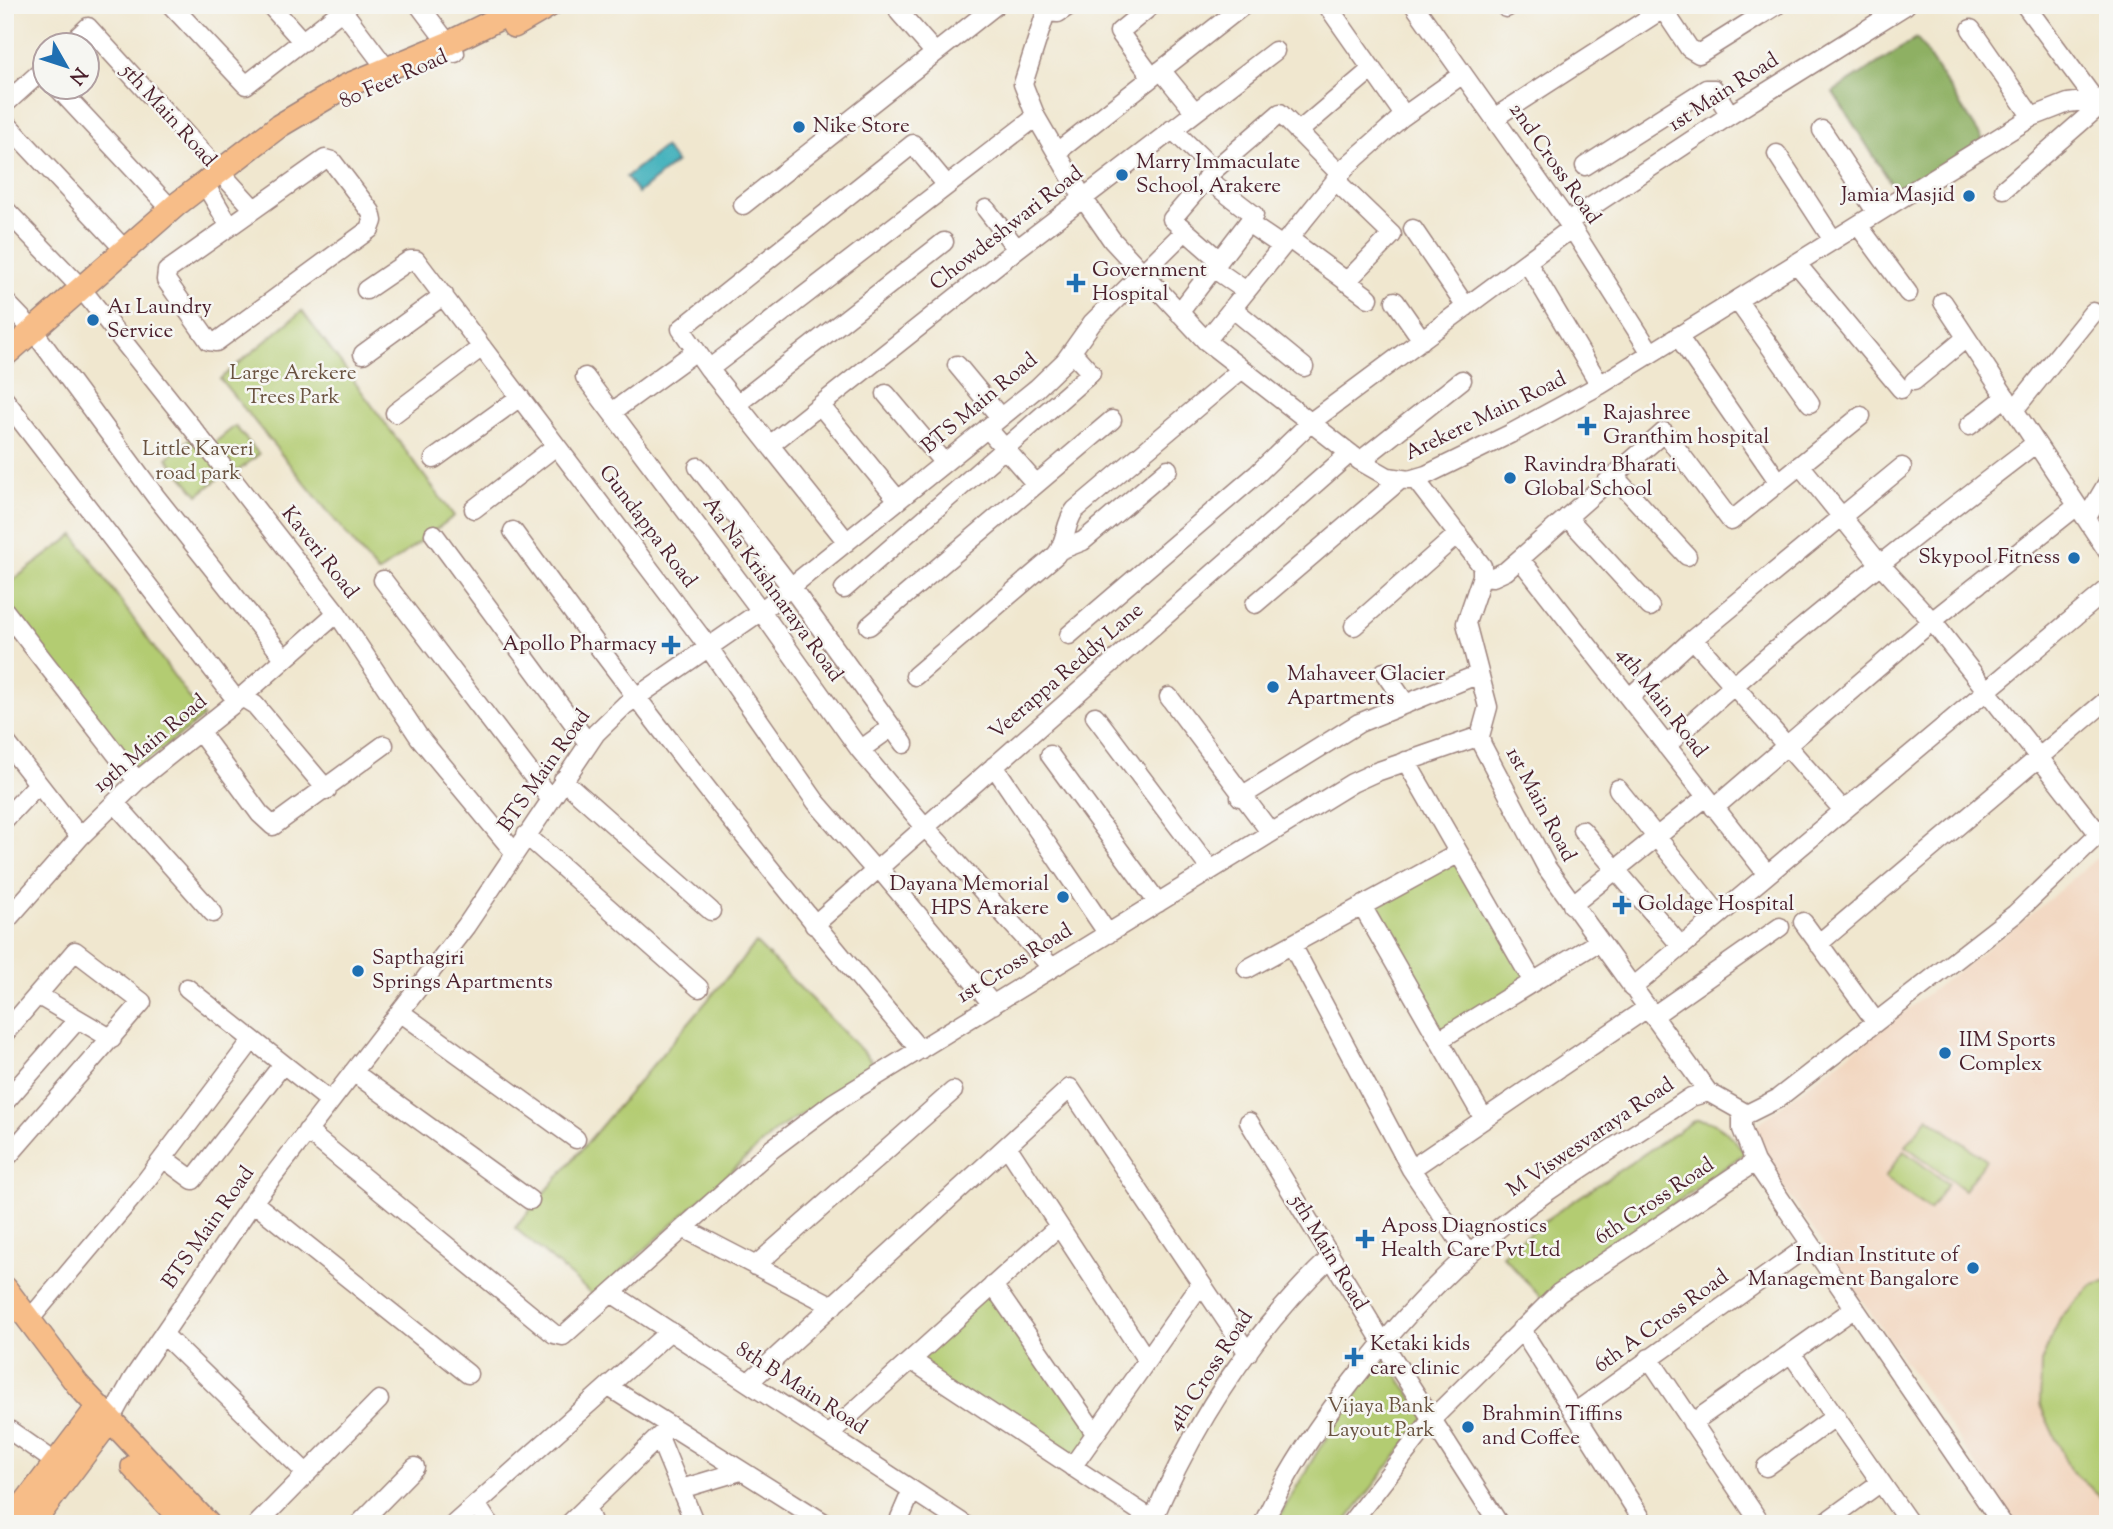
<svg xmlns="http://www.w3.org/2000/svg" width="2113" height="1529" font-family="'Sorts Mill Goudy',serif">
	<style>
		.built { fill: #f2d5be }
		.green { fill: #b3cc72; stroke: #7e764e; stroke-width: 2 }
		.forest { fill: #8eb064; stroke: #6c6848; stroke-width: 2 }
		.water { fill: #40b0bb; stroke: #456873; stroke-width: 2 }
		.lines { fill: none; stroke-linecap: round; stroke-linejoin: round }
		.minor-casing { stroke: #9d837d; stroke-width: 21 }
		.major-casing { stroke: #9d837d; stroke-width: 26 }
		.minor { stroke: #fff; stroke-width: 18 }
		.major { stroke: #f7bd88; stroke-width: 23 }
		.poi-dot { fill: #1f6fb2; stroke: #f6f6f2; stroke-width: 2.5 }
		.labels { text-anchor: middle; dominant-baseline: central; stroke-width: 5; stroke-linejoin: round; paint-order: stroke }
		.street-label { font-size: 21px; fill: #4a1f2b; stroke: #f6f6f2 }
		.poi-label { font-size: 21px; fill: #4a1f2b; stroke: #f6f6f2; text-anchor: start }
		.park-label { font-size: 21px; fill: #6a5340; stroke: #f6f6f2 }
	</style>
	<rect width="100%" height="100%" fill="#f6f6f2"/>
	<filter id="ink" filterUnits="userSpaceOnUse"><feTurbulence type="fractalNoise" baseFrequency=".0143" numOctaves="2"/><feDisplacementMap in="SourceGraphic" scale="14" xChannelSelector="R" yChannelSelector="G"/><feConvolveMatrix kernelMatrix="1 2 1 2 8 2 1 2 1" color-interpolation-filters="sRGB"/></filter>
	<filter id="wash" filterUnits="userSpaceOnUse"><feTurbulence type="fractalNoise" baseFrequency=".00686" numOctaves="4" result="noise"/><feDisplacementMap in="SourceGraphic" scale="28" xChannelSelector="R" yChannelSelector="G"/><feGaussianBlur stdDeviation="1.57" result="paint"/><feColorMatrix in="noise" values="0 0 0 0 0 0 0 0 0 0 0 0 0 0 0 0 0 1.4 0 .05"/><feComposite in="paint" operator="in"/></filter>
	<g filter="url(#wash)">
		<rect width="100%" height="100%" fill="#f0e7cf"/>
		<path class="built" d="M2108 848V1524H2017L1746 1133 2032 914Z"/>
		<path class="green" d="M302 311 454 516 378 573 220 379Z
			M235 426 259 454 228 479 224 474 198 495 167 458 200 430 213 444Z
			M74 535 203 717 136 769 5 601V586Z
			M1459 853 1533 982 1439 1040 1362 906Z
			M756 943 878 1067 778 1129 594 1296 515 1228Z
			M1928 1117 1986 1160 1964 1190 1906 1146Z
			M1695 1120C1717 1117 1733 1138 1745 1153L1542 1299 1502 1255 1551 1216Z
			M1904 1151 1948 1184 1929 1210 1885 1177Z
			M2108 1281V1498L2105 1500 2070 1470 2040 1405 2041 1362 2060 1318 2092 1285Z
			M993 1285 1095 1433 1072 1467 911 1360Z
			M1383 1355 1426 1417 1344 1524H1275L1317 1452Z"/>
		<path class="forest" d="M1917 38 1983 140 1898 194 1833 92Z"/>
		<path class="water" d="M664 147 676 162 638 193 626 177Z"/>
	</g>
	<g filter="url(#ink)">
		<g class="lines">
			<g class="minor-casing">
				<path id="minor" d="M171 5 246 85 349 5
					M270 5 303 42
					M419 5 455 53
					M1045 5 1046 12 1023 84 1036 117 1083 198 1112 240 1206 341 1360 461 1388 477 1409 480 1426 475 1510 434 1600 385 2032 117 2068 103 2108 98
					M1327 5 1404 115
					M1414 5 1572 228 1651 353
					M1504 5 1506 8 1510 5
					M2025 5 2095 100
					M1663 9 1689 48 1699 54 1777 5
					M343 11 386 68
					M899 12 935 53
					M1046 12 1058 13 1070 5
					M1971 29 2032 117
					M68 46 88 27 253 208
					M1161 70 1195 112
					M1152 77 1119 32 1152 5
					M58 88 171 209
					M5 104 46 67
					M1494 118 1669 5
					M5 122 124 249
					M1172 129 1214 170
					M1822 130 1877 213
					M1298 132 1372 69
					M1057 152 1244 5
					M1777 154 1833 240
					M325 159 332 161 371 212 373 221 370 229 216 342 209 341 166 280 167 271Z
					M1585 166 1706 89H1714L1730 115
					M1335 180 1392 235 1346 282
					M205 184 229 225
					M2004 189 2097 108 2098 99
					M743 205 996 5
					M5 209 80 287 216 458 337 613 419 737 515 853
					M986 209 1017 249
					M1568 222 1730 115 1906 5
					M1248 223 1282 246
					M1858 225 1908 293
					M1413 229 1466 307
					M1288 238 1369 298
					M1219 260 1172 219 1214 170 1280 113 1340 174
					M1527 262 1600 385
					M1796 263 1901 389
					M1213 268 1246 291
					M366 290 410 260H416L704 641 816 802 875 870
					M1737 300 1810 403
					M5 301 32 329 156 497 284 658
					M1395 301 1422 340
					M1943 302 2108 552
					M1232 308 1304 367
					M1179 313 1254 215 1206 178
					M1678 336 1778 481
					M1206 341 1348 165 1401 118 1463 74
					M363 354 444 295
					M957 365 1000 417
					M709 369 681 329 913 144 946 184
					M585 377 761 611 860 750 925 827 1052 968
					M1914 381 1966 338
					M886 394 944 463
					M5 400 237 701
					M737 404 944 242
					M820 405 898 500
					M2014 410 2093 312
					M612 412 696 351
					M395 413 482 347
					M1969 426 2006 397
					M987 428 1036 484
					M770 445 1017 249 1275 51
					M434 459 520 397
					M1360 461 1462 380
					M1800 465 1879 563 1932 621 2099 834
					M698 467 791 587 904 744
					M1614 476 1687 556
					M1415 479 1482 566V576L1466 623 1488 707 1480 736 1482 745 1547 868 1708 1092
					M474 509 556 446
					M1567 517 1650 607
					M2086 519 2108 482
					M513 531C642 709 777 882 920 1050
					M434 534 588 743
					M847 542 709 369 1036 117
					M1060 550 1083 541 1168 469
					M1520 559 1767 874
					M1482 576 1493 577 1506 571 1664 432 1731 521 1861 416
					M383 580 551 800
					M844 589 1091 373 1072 352
					M1255 604 1400 480
					M5 611 137 781
					M869 626 1112 420
					M1354 626 1458 534
					M1069 635 1257 474 1311 422 1572 228
					M1693 639 1843 810
					M1384 672 1406 704
					M915 676 1056 555C1067 542 1064 524 1075 510L1242 369
					M242 697 255 705 327 790
					M1169 697 1271 833
					M1629 698 1693 639 1902 467
					M1095 716 1211 870
					M199 731 260 814 273 826 384 745
					M5 741 80 837
					M1666 746C1784 638 1909 540 2036 443
					M860 750 892 727
					M1050 755 1158 903
					M1406 761 1533 982
					M994 766 1108 934
					M563 780 711 911
					M1618 789 1719 915
					M1240 797 1359 723 1479 674
					M115 803 213 913
					M1714 808 1932 621 2077 506
					M5 819 38 784
					M1582 830 1681 946
					M526 835 699 988
					M878 867 993 1005
					M1572 905 1706 797
					M1362 906 1484 1119
					M5 922 80 837 137 781 237 701 337 613
					M1803 922 1876 1022
					M814 925 1350 453
					M1818 944 2108 699
					M1292 945 1411 1169 1468 1254
					M1247 969 1459 853
					M187 988 330 1101
					M1632 988 2108 589
					M39 996 112 1039
					M400 1012 576 1139
					M1653 1016 1780 927
					M5 1033 75 951 142 1002 9 1155 5 1152
					M1439 1040 1598 942
					M353 1072 530 1200
					M5 1102 78 1019
					M1742 1113V1129L1755 1162 2002 1524
					M1249 1122 1383 1343 1499 1524
					M307 1131 554 1334 563 1336 772 1149 833 1103 1352 783 1376 772 1480 736
					M1007 1146 1146 1359
					M163 1158 193 1180 283 1064
					M1411 1169 1647 1008
					M253 1202 468 1374
					M685 1229 833 1306
					M755 1266 953 1091
					M993 1285 1095 1433
					M613 1294 964 1524
					M30 1319 145 1182 246 1048
					M1521 1329 1645 1524
					M163 1334 307 1474
					M1791 1353 1910 1524
					M1649 1358 1761 1524
					M911 1360 1153 1520
					M749 1382 1070 1088 1248 1353
					M609 1387 826 1524
					M1574 1413 1811 1244
					M110 1420 132 1380 253 1202 466 926 596 733 625 705 761 611 1037 388 1065 361 1092 323 1185 231
					M1692 1423 1855 1308
					M5 1427 55 1462
					M828 1435 1059 1226
					M659 1437 695 1524
					M1072 1467 1200 1285
					M1766 1467 1836 1416
					M681 1489 741 1471
					M476 1504 489 1524
					M586 1507 593 1524
					M257 1524 379 1400
					M359 1524 415 1467
					M454 1524 670 1331
					M569 1524 670 1426
					M900 1524V1518L912 1490
					M1151 1524C1193 1425 1253 1331 1331 1257
					M1263 1524C1303 1433 1395 1321 1469 1254 1535 1193 1617 1147 1691 1097L1708 1092 1747 1114 1777 1099 2015 914 2108 825
					M1350 1524 1432 1419 1559 1293 1755 1162
					M1823 1524 1881 1482"/>
			</g>
			<g class="major-casing">
				<path id="major" d="M514 26 550 5
					M5 355 176 205 279 126 346 86 449 43 526 5
					M5 1288 78 1385 208 1524
					M133 1467 185 1524
					M9 1524 98 1407
					M32 1524 110 1420"/>
			</g>
			<use href="#minor" class="minor"/>
			<use href="#major" class="major"/>
		</g>
	</g>
	<g class="poi-dot">
		<circle cx="799" cy="127" r="7"/>
		<circle cx="1122" cy="175" r="7"/>
		<circle cx="1969" cy="196" r="7"/>
		<path d="M1072.5 272.5h7v7h7v7h-7v7h-7v-7h-7v-7h7z"/>
		<circle cx="93" cy="320" r="7"/>
		<path d="M1583.5 415.5h7v7h7v7h-7v7h-7v-7h-7v-7h7z"/>
		<circle cx="1510" cy="478" r="7"/>
		<circle cx="2074" cy="558" r="7"/>
		<path d="M667.5 634.5h7v7h7v7h-7v7h-7v-7h-7v-7h7z"/>
		<circle cx="1273" cy="687" r="7"/>
		<circle cx="1063" cy="897" r="7"/>
		<path d="M1618.5 894.5h7v7h7v7h-7v7h-7v-7h-7v-7h7z"/>
		<circle cx="358" cy="971" r="7"/>
		<circle cx="1945" cy="1053" r="7"/>
		<path d="M1361.5 1228.5h7v7h7v7h-7v7h-7v-7h-7v-7h7z"/>
		<circle cx="1973" cy="1268" r="7"/>
		<path d="M1350.5 1346.5h7v7h7v7h-7v7h-7v-7h-7v-7h7z"/>
		<circle cx="1468" cy="1427" r="7"/>
	</g>
	<g class="labels">
		<g class="street-label">
			<text transform="translate(394 80) rotate(-24)">80 Feet Road</text>
			<text transform="translate(1724 93) rotate(-33)">1st Main Road</text>
			<text transform="translate(168 116) rotate(48)">5th Main Road</text>
			<text transform="translate(1554 164) rotate(55)">2nd Cross Road</text>
			<text transform="translate(1007 229) rotate(-38)">Chowdeshwari Road</text>
			<text transform="translate(980 404) rotate(-40)">BTS Main Road</text>
			<text transform="translate(1486 417) rotate(-26)">Arekere Main Road</text>
			<text transform="translate(647 527) rotate(53)">Gundappa Road</text>
			<text transform="translate(319 553) rotate(52)">Kaveri Road</text>
			<text transform="translate(772 590) rotate(54)">Aa Na Krishnaraya Road</text>
			<text transform="translate(1067 672) rotate(-41)">Veerappa Reddy Lane</text>
			<text transform="translate(1661 703) rotate(52)">4th Main Road</text>
			<text transform="translate(151 744) rotate(-40)">19th Main Road</text>
			<text transform="translate(545 771) rotate(-55)">BTS Main Road</text>
			<text transform="translate(1540 805) rotate(62)">1st Main Road</text>
			<text transform="translate(1015 964) rotate(-32)">1st Cross Road</text>
			<text transform="translate(1591 1138) rotate(-34)">M Viswesvaraya Road</text>
			<text transform="translate(1655 1202) rotate(-34)">6th Cross Road</text>
			<text transform="translate(209 1228) rotate(-55)">BTS Main Road</text>
			<text transform="translate(1328 1253) rotate(59)">5th Main Road</text>
			<text transform="translate(1662 1322) rotate(-36)">6th A Cross Road</text>
			<text transform="translate(1211 1371) rotate(-57)">4th Cross Road</text>
			<text transform="translate(801 1389) rotate(33)">8th B Main Road</text>
		</g>
		<g class="poi-label">
			<text x="813" y="127">Nike Store</text>
			<text x="1136" y="163">Marry Immaculate<tspan x="1136" dy="24">School, Arakere</tspan></text>
			<text x="1955" y="196" text-anchor="end">Jamia Masjid</text>
			<text x="1092" y="271">Government<tspan x="1092" dy="24">Hospital</tspan></text>
			<text x="107" y="308">A1 Laundry<tspan x="107" dy="24">Service</tspan></text>
			<text x="1603" y="414">Rajashree<tspan x="1603" dy="24">Granthim hospital</tspan></text>
			<text x="1524" y="466">Ravindra Bharati<tspan x="1524" dy="24">Global School</tspan></text>
			<text x="2060" y="558" text-anchor="end">Skypool Fitness</text>
			<text x="657" y="645" text-anchor="end">Apollo Pharmacy</text>
			<text x="1287" y="675">Mahaveer Glacier<tspan x="1287" dy="24">Apartments</tspan></text>
			<text x="1049" y="885" text-anchor="end">Dayana Memorial<tspan x="1049" dy="24">HPS Arakere</tspan></text>
			<text x="1638" y="905">Goldage Hospital</text>
			<text x="372" y="959">Sapthagiri<tspan x="372" dy="24">Springs Apartments</tspan></text>
			<text x="1959" y="1041">IIM Sports<tspan x="1959" dy="24">Complex</tspan></text>
			<text x="1381" y="1227">Aposs Diagnostics<tspan x="1381" dy="24">Health Care Pvt Ltd</tspan></text>
			<text x="1959" y="1256" text-anchor="end">Indian Institute of<tspan x="1959" dy="24">Management Bangalore</tspan></text>
			<text x="1370" y="1345">Ketaki kids<tspan x="1370" dy="24">care clinic</tspan></text>
			<text x="1482" y="1415">Brahmin Tiffins<tspan x="1482" dy="24">and Coffee</tspan></text>
		</g>
		<g class="park-label">
			<text x="293" y="374">Large Arekere<tspan x="293" dy="24">Trees Park</tspan></text>
			<text x="198" y="450">Little Kaveri<tspan x="198" dy="24">road park</tspan></text>
			<text x="1381" y="1407">Vijaya Bank<tspan x="1381" dy="24">Layout Park</tspan></text>
		</g>
	</g>
	<rect width="2113" height="1529" fill="none" stroke="#f6f6f2" stroke-width="28"/>
	<g transform="translate(66 66) rotate(129)"><circle r="33" fill="#f6f6f2" stroke="#b1a0a2" stroke-width="2"/>
	<path d="M0-5L12 26L0 18L-12 26Z" fill="#1f6fb2"/>
	<text y="-10" font-size="19" font-weight="bold" text-anchor="middle" fill="#4a1f2b">N</text>
	</g>
</svg>
